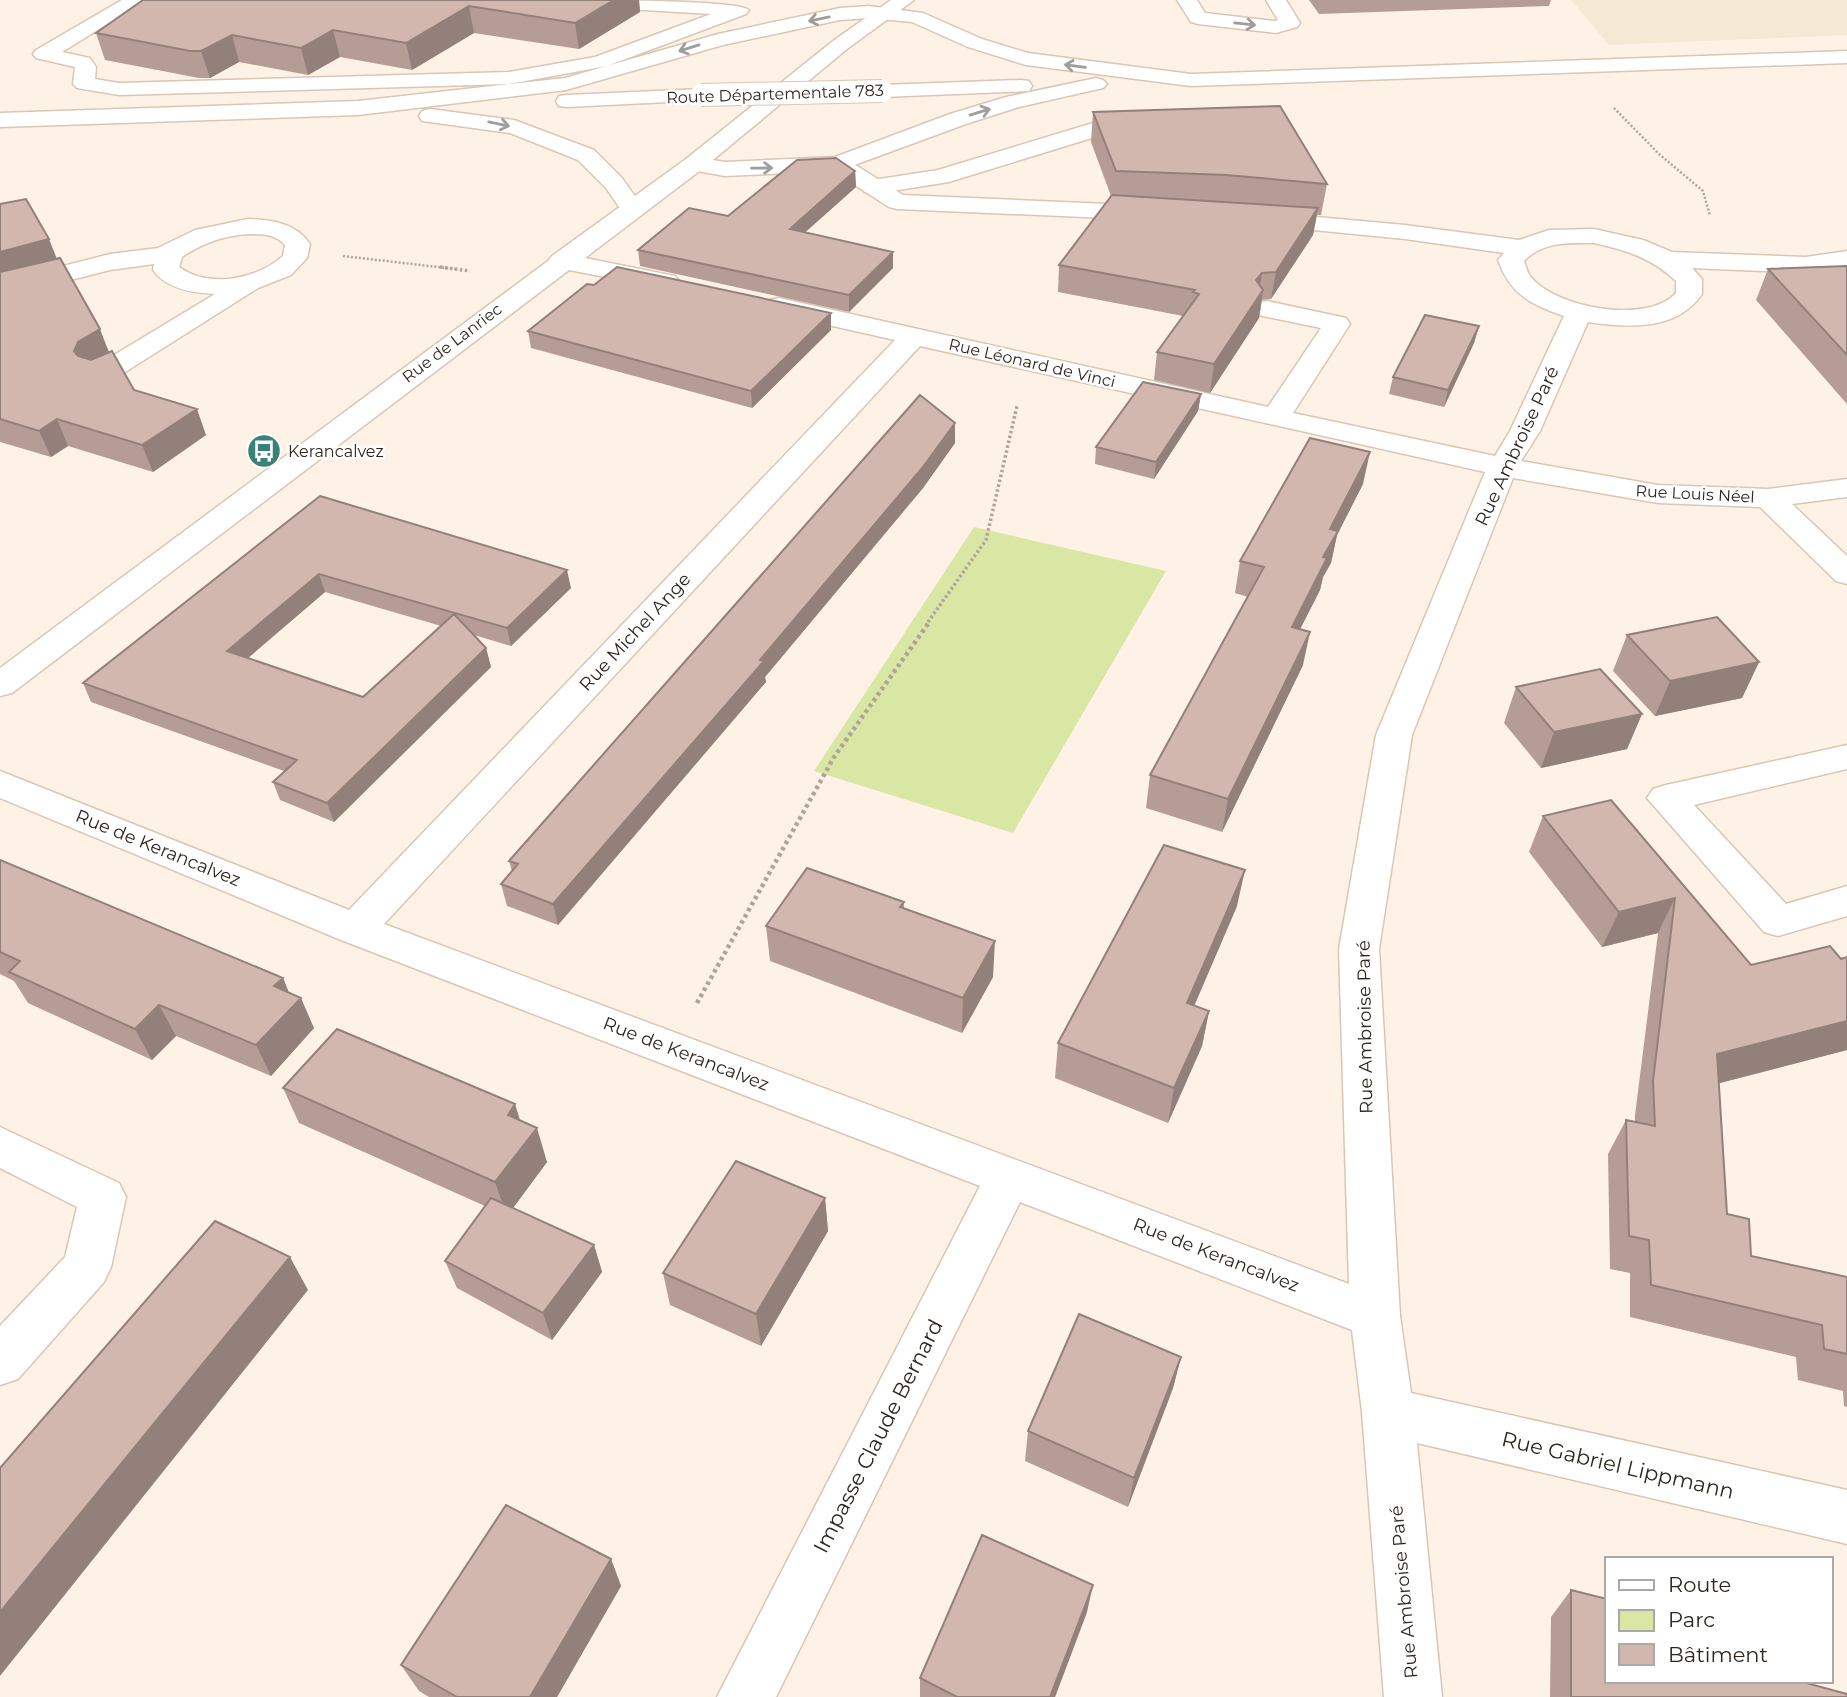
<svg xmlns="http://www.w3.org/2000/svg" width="1847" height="1697" font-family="Montserrat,sans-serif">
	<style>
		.industrial { fill: #f3e9d4 }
		.green { fill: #dae6a3 }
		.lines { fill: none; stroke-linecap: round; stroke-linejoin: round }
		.lane-casing { stroke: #dac6b3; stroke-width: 3 }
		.street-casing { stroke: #dac6b3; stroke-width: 3 }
		.primary-casing { stroke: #dac6b3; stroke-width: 3 }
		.path-far2 { stroke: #afa49a; stroke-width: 2.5; stroke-dasharray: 2 2; stroke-linecap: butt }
		.path-far1 { stroke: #afa49a; stroke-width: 3.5; stroke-dasharray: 2.5 2.5; stroke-linecap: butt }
		.path { stroke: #afa49a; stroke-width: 4.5; stroke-dasharray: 3.5 3.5; stroke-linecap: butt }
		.lane { fill: #fff; fill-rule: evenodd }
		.street { fill: #fff; fill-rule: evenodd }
		.primary { fill: #fff; fill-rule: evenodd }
		.primary-bridge-casing { stroke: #dac6b3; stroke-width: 24; stroke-linecap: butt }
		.primary-bridge { stroke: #fff; stroke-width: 22 }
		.wall { fill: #b59d96; fill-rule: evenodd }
		.shaded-wall { fill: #93807a }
		.building { fill: #d2b7ae; stroke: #93807a; stroke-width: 2 }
		.oneway { stroke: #a19d9a }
		.labels { text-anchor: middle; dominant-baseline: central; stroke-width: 5; stroke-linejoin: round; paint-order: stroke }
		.far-street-label { font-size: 16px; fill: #2e261f; stroke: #fff }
		.far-poi-label { font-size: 16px; fill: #2e261f; stroke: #fff; text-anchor: start }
		.street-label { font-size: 18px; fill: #2e261f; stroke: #fff }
		.near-street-label { font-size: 21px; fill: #2e261f; stroke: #fff }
	</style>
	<rect width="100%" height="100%" fill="#fef2e6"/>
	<path class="industrial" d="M1571 0H1847V35L1609 45Z"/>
	<path class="green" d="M974 527 1166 571 1013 833 814 771Z"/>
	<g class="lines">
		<g class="lane-casing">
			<path id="lane" d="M122 0H146L62 52 90 58 96 67 95 79 119 83 509 72 595 57 711 14 577 6 567 0C594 0 738 0 749 10L746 14 607 66 509 84 119 95 77 88 73 84 75 67 36 58 33 54 36 50Z
				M1177 0H1197L1205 13 1275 21 1278 20 1266 0H1286L1300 23 1297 27 1276 33 1198 24 1191 22Z
				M1143 121 1151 123 1154 128 1151 133 1095 137 949 182 873 194 865 192 861 187 865 182 873 180 938 170 1093 123Z"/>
		</g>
		<g class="street-casing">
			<path id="street" d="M891 0H914L847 49 702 169 585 258 675 276 679 281 675 286 666 289 569 270 12 693 0 696V668L548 261 552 256 686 159 833 41Z
				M838 157 846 159 903 195 1153 206 1162 208 1165 213 1162 218 1153 220 897 209 889 207 830 169 827 164 830 159Z
				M1262 212 1405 225 1519 240 1549 230 1594 229 1643 240 1672 252 1806 257 1847 251V267L1806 273 1692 268 1702 279V294C1677 331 1628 328 1588 322L1540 431 1521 461 1658 485 1768 489 1847 479V497L1792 504 1847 556V584L1836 581 1760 507 1658 503 1513 478 1412 735 1379 949 1400 1316 1411 1393 1847 1490V1544L1417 1443 1442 1697H1384L1362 1412 1352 1330 1020 1202 776 1697H717L980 1186 341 940 0 798V771L349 910 895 340 770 312 766 306 770 300 779 298 1268 407 1321 328 1258 315 1254 309 1258 303 1267 301 1337 316 1346 318 1350 324 1293 413 1495 456 1510 431 1564 316C1531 305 1510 294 1498 260L1504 253 1405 239 1253 224 1250 219 1253 214ZM1594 243C1626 250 1652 258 1676 281V293C1648 325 1554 308 1530 276 1527 272 1526 266 1524 261 1543 241 1569 243 1594 243ZM920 346 1485 472 1376 735 1339 949 1349 1284 384 924Z
				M248 219C272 220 296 223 310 244L307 258 291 275 258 288 111 381 101 383 91 381 87 375 91 369 215 294C193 293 166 289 153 270L154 264 110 270 0 298V282L110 254 158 248 195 230ZM248 234C262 234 275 234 285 245L283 256C257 279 209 289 179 267L182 257C203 243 222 236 248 234Z
				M1847 745V769L1694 805 1786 904 1847 886V916L1778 936 1764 932 1647 798 1653 789 1666 785Z
				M0 1127 119 1183 126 1197 111 1267 104 1282 18 1379 0 1385V1326L65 1257 77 1207 0 1168Z"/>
		</g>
		<g class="primary-casing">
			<path id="primary" d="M869 6 923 13 982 39 1028 53 1191 74 1847 51V63L1191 86 1026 65 968 47 912 22 869 18 840 20 723 45 566 90 358 115 0 127V113L358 101 565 78 718 34 840 8Z
				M1096 78 1103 80 1107 84 1103 88 1019 107 966 124 838 171 725 176 686 169 683 164 686 159 694 157 725 162 835 157 950 114 1006 97Z
				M1021 80 1029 81 1032 86 1029 91 882 97 874 96 871 91 874 86 882 85Z
				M701 89 709 90 712 95 709 100 567 107 559 106 556 101 559 96 567 95Z
				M430 109 514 120 594 150 622 178 644 209 640 214 632 216 624 214 606 188 578 160 510 133 422 121 419 116 422 111Z"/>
		</g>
		<path class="path-far2" d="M1614 108 1659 154 1703 191 1710 216
			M343 256 455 269"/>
		<path class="path-far1" d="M440 267 470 271
			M928 622 986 540 1017 406"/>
		<path class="path" d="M697 1003 834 757 930 621"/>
		<use href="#lane" class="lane"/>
		<use href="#street" class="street"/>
		<use href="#primary" class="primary"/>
		<g class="primary-bridge-casing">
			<path id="primary-bridge" d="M701 95 882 91"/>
		</g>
		<use href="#primary-bridge" class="primary-bridge"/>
	</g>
	<path class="wall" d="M143 0H639L640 12 579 49 474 33 412 70 340 57 308 75 239 62 210 78H199L105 60 96 33Z
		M1309 0H1551L1549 6 1319 14Z
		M1093 112 1327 184 1321 215H1317L1313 235 1271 299 1262 300 1259 318 1210 393 1154 380 1157 352 1183 316 1058 292 1059 265 1111 196 1091 142Z
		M855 171 856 187 805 232 893 252V268L849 312 640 266 638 250 728 216Z
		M0 204 57 259 109 352 134 390 206 435 153 472 68 446 51 457 0 442Z
		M1847 266V404L1756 300 1768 269Z
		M1479 326 1474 343 1444 407 1389 394 1393 377Z
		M831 330 752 408 531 348 528 331Z
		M1201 394 1198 411 1154 479 1095 464 1096 447Z
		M955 423V443L923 488 765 677 766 682 558 925 507 906 501 884 512 871 509 861Z
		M1363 484 1337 535 1331 563 1323 577 1320 590 1300 629 1303 665 1222 832 1146 808 1150 775 1248 597 1235 593 1240 561Z
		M320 496 571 588 511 646 474 635 486 648 491 667 334 822 280 800 273 782 284 771 91 702 83 683ZM325 592 441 626 363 697 248 658Z
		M1627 635 1759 662 1742 698 1655 716 1613 671Z
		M1516 687 1642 714 1627 749 1541 768 1504 723Z
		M1611 800 1751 965 1847 1050 1719 1083 1727 1214 1751 1256 1847 1277V1407L1844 1406 1843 1391 1798 1380 1796 1357 1630 1317V1273L1610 1269 1608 1154 1626 1120 1635 1122V1115L1658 933 1602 947 1529 852 1543 816Z
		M0 860 283 978 289 993 314 1028 271 1076 176 1036 152 1060 28 1003 14 981 0 974Z
		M904 902V909L993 977 962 1033 770 961 766 926Z
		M1237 906 1194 1006 1209 1011 1202 1046 1168 1123 1055 1078 1058 1043Z
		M283 1088 520 1120 547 1162 513 1208 594 1245 602 1272 552 1340 457 1288 445 1261 485 1206 299 1123Z
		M825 1198 828 1231 761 1346 670 1305 663 1273Z
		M1181 1357 1173 1388 1128 1507 1025 1461 1028 1431Z
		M611 1559 621 1586 557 1697H429L419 1691 401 1665Z
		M1571 1590 1607 1681 1847 1697H1550L1551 1617Z
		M1087 1612 1055 1697H920V1678Z"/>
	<path class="shaded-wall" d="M614 0H639L640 12 579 49 575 23Z
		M469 6 474 33 412 70 406 43Z
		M333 30 340 57 308 75 301 48Z
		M232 35 239 62 210 78 201 51Z
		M855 171 856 187 791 245 790 229Z
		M1318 208 1313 235 1271 299 1276 272Z
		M49 239 59 264 0 279V252Z
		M893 252V268L849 312V295Z
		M1262 273 1258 299 1263 290 1259 318 1210 393 1214 364 1256 280Z
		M831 313V330L752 408 751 391Z
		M1479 326 1474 343 1444 407 1448 390Z
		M100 329 110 355 85 376 74 351 78 342Z
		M1201 394 1198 411 1154 479 1156 462Z
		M197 409 206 435 153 472 142 445Z
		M57 419 68 446 51 457 39 431Z
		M955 423V443L923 488 765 677 766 682 558 925 553 904 760 660Z
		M1370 452 1363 484 1337 535 1331 563 1323 577 1320 590 1285 659 1292 627 1330 529Z
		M567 570 571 588 511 646 507 628Z
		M319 574 325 592 234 670 227 651Z
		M1310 632 1303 665 1222 832 1228 799Z
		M486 648 491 667 334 822 327 803Z
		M1759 662 1742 698 1655 716 1670 681Z
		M1642 714 1627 749 1541 768 1554 732Z
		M1245 870 1237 906 1180 1039 1187 1003Z
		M1675 898 1658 933 1602 947 1619 912Z
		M995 941 993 977 962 1033 963 998Z
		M283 978 294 1005 301 998 314 1028 271 1076 256 1045 274 986Z
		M159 1005 176 1036 152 1060 135 1029Z
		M1209 1011 1202 1046 1168 1123 1174 1088Z
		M1847 1021V1050L1697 1089 1717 1054Z
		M515 1104 526 1139 508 1115Z
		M537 1128 547 1162 507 1216 495 1182Z
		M825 1198 828 1231 761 1346 756 1314Z
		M594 1245 602 1272 552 1340 543 1313Z
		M290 1257 308 1290 0 1676V1612Z
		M1181 1357 1173 1388 1128 1507 1134 1478Z
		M611 1559 621 1586 557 1697H530Z
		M1093 1585 1087 1612 1055 1697H1050Z"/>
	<path class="building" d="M143 0H614L575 23 469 6 406 43 333 30 301 48 232 35 201 51H190L96 33Z
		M1280 106 1327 184 1226 175 1116 171 1093 112Z
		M836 158 855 171 790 229 893 252 849 295 638 250 689 208 728 216 797 160Z
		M1112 195 1318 208 1276 272 1262 273 1256 280 1263 290 1214 364 1157 352 1199 294 1193 292 1195 290 1059 265Z
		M26 199 49 239 0 252V204Z
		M60 258 100 329 78 342 74 351 78 356 91 360 112 351 134 390 197 409 142 445 57 419 39 431 0 419V272Z
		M1847 266V355L1768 269Z
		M617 267 831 313 751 391 528 331 587 284 594 285Z
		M1425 315 1479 326 1448 390 1393 377Z
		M1143 382 1201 394 1156 462 1096 447Z
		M920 395 955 423 923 467 760 660 764 661 553 904 501 884 518 864 509 861Z
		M1310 438 1370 452 1330 529 1338 531 1323 557 1327 558 1292 627 1310 632 1228 799 1150 775 1264 567 1240 561Z
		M320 496 567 570 507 628 319 574 227 651 363 697 454 614 486 648 327 803 273 782 297 760 83 683Z
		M1717 617 1759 662 1670 681 1627 635Z
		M1600 669 1642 714 1554 732 1516 687Z
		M1611 800 1751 965 1830 946 1841 959 1847 957V1021L1717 1054 1727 1214 1749 1219 1751 1256 1847 1277V1354L1824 1349 1822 1325 1651 1285 1649 1240 1629 1236 1626 1120 1655 1126 1653 1081 1675 898 1619 912 1543 816Z
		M1164 845 1245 870 1187 1003 1209 1011 1174 1088 1058 1043Z
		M0 860 283 978 274 986 301 998 256 1045 159 1005 135 1029 9 972 20 961 0 952Z
		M807 868 904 902 900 907 995 941 963 998 766 926Z
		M337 1029 515 1104 508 1115 537 1128 495 1182 283 1088Z
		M736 1161 825 1198 756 1314 663 1273Z
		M491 1198 594 1245 543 1313 445 1261Z
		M215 1221 290 1257 0 1612V1468Z
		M1079 1314 1181 1357 1134 1478 1028 1431Z
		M506 1505 611 1559 530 1697H457L401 1665Z
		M982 1535 1093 1585 1050 1697H957L920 1678Z
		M1571 1590 1607 1599V1681H1799L1847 1694V1697H1571Z"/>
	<defs><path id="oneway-shaft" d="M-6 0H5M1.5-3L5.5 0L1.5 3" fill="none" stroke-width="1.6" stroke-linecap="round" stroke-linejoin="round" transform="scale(1.75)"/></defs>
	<g class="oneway">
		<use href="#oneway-shaft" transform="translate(819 19) rotate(168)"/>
		<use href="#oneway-shaft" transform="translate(1245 24) rotate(6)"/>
		<use href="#oneway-shaft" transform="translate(689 48) rotate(163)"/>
		<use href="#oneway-shaft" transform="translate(1075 66) rotate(-172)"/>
		<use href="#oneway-shaft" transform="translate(980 112) rotate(-17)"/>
		<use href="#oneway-shaft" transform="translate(499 124) rotate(12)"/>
		<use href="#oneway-shaft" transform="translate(762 168) rotate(-1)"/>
	</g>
	<defs>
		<g id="bus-disc" transform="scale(1.75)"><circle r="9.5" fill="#3c8176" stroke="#fff"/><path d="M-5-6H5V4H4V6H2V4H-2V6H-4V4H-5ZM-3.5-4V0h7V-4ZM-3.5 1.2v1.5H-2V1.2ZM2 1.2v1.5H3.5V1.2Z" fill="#fff"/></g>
	</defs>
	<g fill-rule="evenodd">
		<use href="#bus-disc" x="264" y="451"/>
	</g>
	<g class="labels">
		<g class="far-street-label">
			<text transform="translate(775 94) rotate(-2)">Route Départementale 783</text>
			<text transform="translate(452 343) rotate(-37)">Rue de Lanriec</text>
			<text transform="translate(1032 363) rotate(13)">Rue Léonard de Vinci</text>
			<text transform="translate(1695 494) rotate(3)">Rue Louis Néel</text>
		</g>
		<g class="far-poi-label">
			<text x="288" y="451">Kerancalvez</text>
		</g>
		<g class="street-label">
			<text transform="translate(1517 446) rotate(-65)">Rue Ambroise Paré</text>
			<text transform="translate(635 632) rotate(-47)">Rue Michel Ange</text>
			<text transform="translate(158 848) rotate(22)">Rue de Kerancalvez</text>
			<text transform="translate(1365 1027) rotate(-91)">Rue Ambroise Paré</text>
			<text transform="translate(686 1054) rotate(21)">Rue de Kerancalvez</text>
			<text transform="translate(1216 1255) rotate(21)">Rue de Kerancalvez</text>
			<text transform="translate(1404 1592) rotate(-95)">Rue Ambroise Paré</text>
		</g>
		<g class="near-street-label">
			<text transform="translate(878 1436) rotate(-63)">Impasse Claude Bernard</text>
			<text transform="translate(1618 1465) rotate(13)">Rue Gabriel Lippmann</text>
		</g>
	</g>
	<rect x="1605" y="1557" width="228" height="126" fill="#ffffff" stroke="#aba8a5" stroke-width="2"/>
	<rect x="1619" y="1580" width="35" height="10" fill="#ffffff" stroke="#aba8a5" stroke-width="2"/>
	<text x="1668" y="1592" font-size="21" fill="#2e261f">Route</text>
	<rect x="1619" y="1610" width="35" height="21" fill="#dae6a3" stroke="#aba8a5" stroke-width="2"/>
	<text x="1668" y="1627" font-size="21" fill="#2e261f">Parc</text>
	<rect x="1619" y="1644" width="35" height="21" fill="#d2b7ae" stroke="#aba8a5" stroke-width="2"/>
	<text x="1668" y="1662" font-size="21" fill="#2e261f">Bâtiment</text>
</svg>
